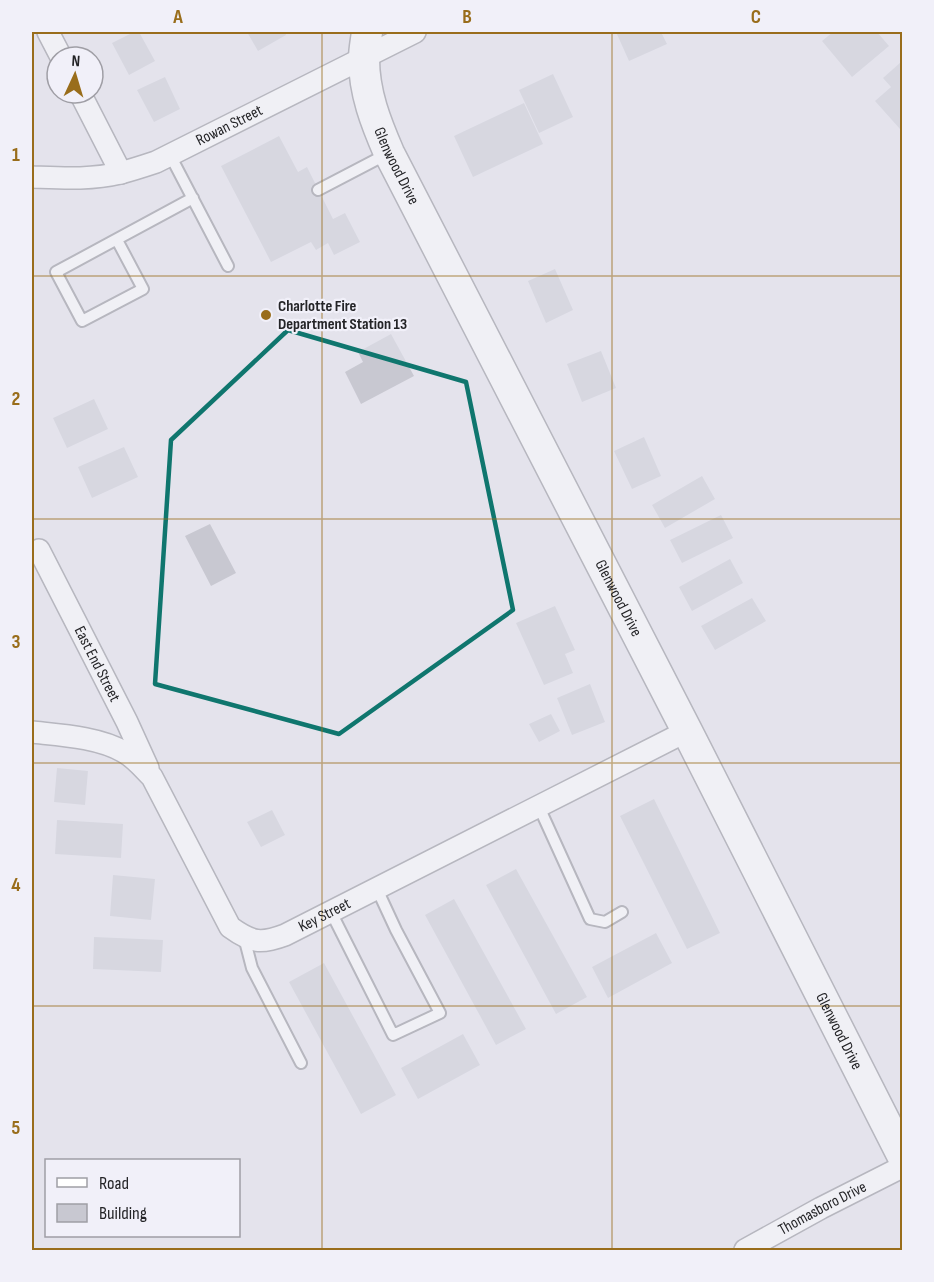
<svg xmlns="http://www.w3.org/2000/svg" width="934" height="1282" font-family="'Sofia Sans Condensed',sans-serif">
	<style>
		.building { fill: #c8c8d1 }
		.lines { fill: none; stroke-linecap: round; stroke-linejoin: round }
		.lane-casing { stroke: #808088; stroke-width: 14 }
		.street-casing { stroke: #808088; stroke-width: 24 }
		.secondary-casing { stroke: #808088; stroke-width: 33 }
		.lane { stroke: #fff; stroke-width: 10 }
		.street { stroke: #fff; stroke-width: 21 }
		.secondary { stroke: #fff; stroke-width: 30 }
		.marked { fill: none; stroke: #0f766e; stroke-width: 4.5; stroke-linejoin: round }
		.grid { fill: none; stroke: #996d1b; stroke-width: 1.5; stroke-opacity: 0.55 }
		.poi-dot { fill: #996d1b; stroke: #f1f0f9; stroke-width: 2 }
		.labels { text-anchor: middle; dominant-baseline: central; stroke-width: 4.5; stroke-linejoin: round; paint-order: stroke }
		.street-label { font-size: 16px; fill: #242427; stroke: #f1f0f9 }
		.poi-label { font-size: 16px; font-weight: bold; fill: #242427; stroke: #f1f0f9; text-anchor: start }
		.neatline { fill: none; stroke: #996d1b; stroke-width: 2 }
		.grid-label { font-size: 20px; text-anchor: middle; font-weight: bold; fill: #996d1b }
	</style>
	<rect width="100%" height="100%" fill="#e4e3ec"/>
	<path class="building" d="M134 32H139L155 61 129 75 112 43Z
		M247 32H285L286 35 258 51Z
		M616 32H661L667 44 629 61Z
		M833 32H877L889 46 852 77 822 41Z
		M901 62 902 64V127L900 129 875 101 891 87 883 78Z
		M553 74 573 117 539 133 519 90Z
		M165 77 180 109 154 122 137 90Z
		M524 103 543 144 473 177 454 136Z
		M279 136 298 172 307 167 333 219 345 213 360 242 334 255 328 243 316 250 311 242 271 262 221 166Z
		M555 269 573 310 546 323 528 281Z
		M391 334 414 376 361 404 345 372 363 362 358 352Z
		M601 351 616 388 582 402 567 364Z
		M94 399 108 429 67 448 53 418Z
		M644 437 661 476 632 489 614 451Z
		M124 447 138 477 92 498 78 467Z
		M702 476 715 499 665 528 652 505Z
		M721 515 733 538 682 563 670 540Z
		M210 524 236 573 211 586 185 536Z
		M730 559 743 583 692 611 679 587Z
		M752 598 766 621 715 650 701 626Z
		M555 606 575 650 565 654 573 673 544 685 516 623Z
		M590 684 605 722 572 735 557 698Z
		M551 714 560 731 539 742 529 724Z
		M57 768 88 771 85 805 54 802Z
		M654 799 720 933 687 949 620 816Z
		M272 810 285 835 261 847 247 822Z
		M57 820 123 824 121 858 55 854Z
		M516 869 587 997 556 1014 486 885Z
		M113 875 155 879 151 920 110 916Z
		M454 899 526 1029 496 1045 425 915Z
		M656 933 672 963 608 998 592 967Z
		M94 937 163 940 161 972 93 969Z
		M324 963 396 1095 361 1114 289 982Z
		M463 1034 480 1065 418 1099 401 1068Z"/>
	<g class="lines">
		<g class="lane-casing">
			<path id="lane" d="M170 155 228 266
				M318 190 387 154
				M117 240 143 289 82 321 56 272 193 198
				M539 807 590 919 605 922 622 912
				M331 912 393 1035 440 1013 396 930 377 889
				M244 937 252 968 301 1063"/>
		</g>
		<g class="street-casing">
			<g id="street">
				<path d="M48 32 61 57"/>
				<path d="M80 93 121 173"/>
				<path id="s1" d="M32 177C61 178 91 180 120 173 132 170 144 166 156 162L415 32"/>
				<path id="s2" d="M39 550 127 722 148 768"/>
				<path id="s3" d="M32 732C59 735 99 737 124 752 135 758 143 768 152 777L230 927C252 943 261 944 285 935L687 731"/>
				<path id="s4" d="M745 1250 821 1208 902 1167"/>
			</g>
		</g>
		<g class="secondary-casing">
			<g id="secondary">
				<path id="s5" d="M367 32C366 41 364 50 364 59 364 93 376 123 389 153L687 731 902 1155"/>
			</g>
		</g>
		<use href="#lane" class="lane"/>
		<use href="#street" class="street"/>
		<use href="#secondary" class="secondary"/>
	</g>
	<path d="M0 0H934V1282H0ZM288 330 466 382 513 610 339 734 155 684 171 440Z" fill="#e4e3ec" fill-opacity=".55" fill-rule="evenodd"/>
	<path class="marked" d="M288 330 466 382 513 610 339 734 155 684 171 440Z"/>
	<path class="grid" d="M322 32V1250M612 32V1250M32 276H902M32 519H902M32 763H902M32 1006H902"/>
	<circle class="poi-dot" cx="266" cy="315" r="6"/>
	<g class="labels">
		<g class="street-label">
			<text stroke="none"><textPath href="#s1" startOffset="208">Rowan Street</textPath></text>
			<text stroke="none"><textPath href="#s5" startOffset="140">Glenwood Drive</textPath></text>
			<text stroke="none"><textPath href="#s5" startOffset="626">Glenwood Drive</textPath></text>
			<text stroke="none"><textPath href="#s2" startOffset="128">East End Street</textPath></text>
			<text stroke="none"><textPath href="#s3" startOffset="405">Key Street</textPath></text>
			<text stroke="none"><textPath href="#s5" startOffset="1112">Glenwood Drive</textPath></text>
			<text stroke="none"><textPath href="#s4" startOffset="88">Thomasboro Drive</textPath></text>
		</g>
		<g class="poi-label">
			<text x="278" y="306">Charlotte Fire<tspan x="278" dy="18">Department Station 13</tspan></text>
		</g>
	</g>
	<rect width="934" height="1282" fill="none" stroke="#f1f0f9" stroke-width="66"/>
	<rect x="45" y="1159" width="195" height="78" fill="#f1f0f9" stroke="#9f9ea5" stroke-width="1.5"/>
	<rect x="57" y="1178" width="30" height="9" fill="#ffffff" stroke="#9f9ea5" stroke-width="1.5"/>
	<text x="99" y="1189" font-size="18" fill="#242427">Road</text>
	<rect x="57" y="1204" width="30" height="18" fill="#c8c8d1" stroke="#9f9ea5" stroke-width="1.5"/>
	<text x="99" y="1219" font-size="18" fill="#242427">Building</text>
	<g transform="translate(75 75) rotate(4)"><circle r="28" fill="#f1f0f9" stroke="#9f9ea5" stroke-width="1.5"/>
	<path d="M0-4.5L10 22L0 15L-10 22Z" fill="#996d1b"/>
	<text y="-9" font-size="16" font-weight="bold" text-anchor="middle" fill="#242427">N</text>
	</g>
	<rect x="33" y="33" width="868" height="1216" class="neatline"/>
	<g class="grid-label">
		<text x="178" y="23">A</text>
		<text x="467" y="23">B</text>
		<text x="756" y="23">C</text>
		<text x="16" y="161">1</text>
		<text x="16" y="405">2</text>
		<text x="16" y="648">3</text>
		<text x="16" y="891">4</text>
		<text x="16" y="1134">5</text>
	</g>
</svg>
